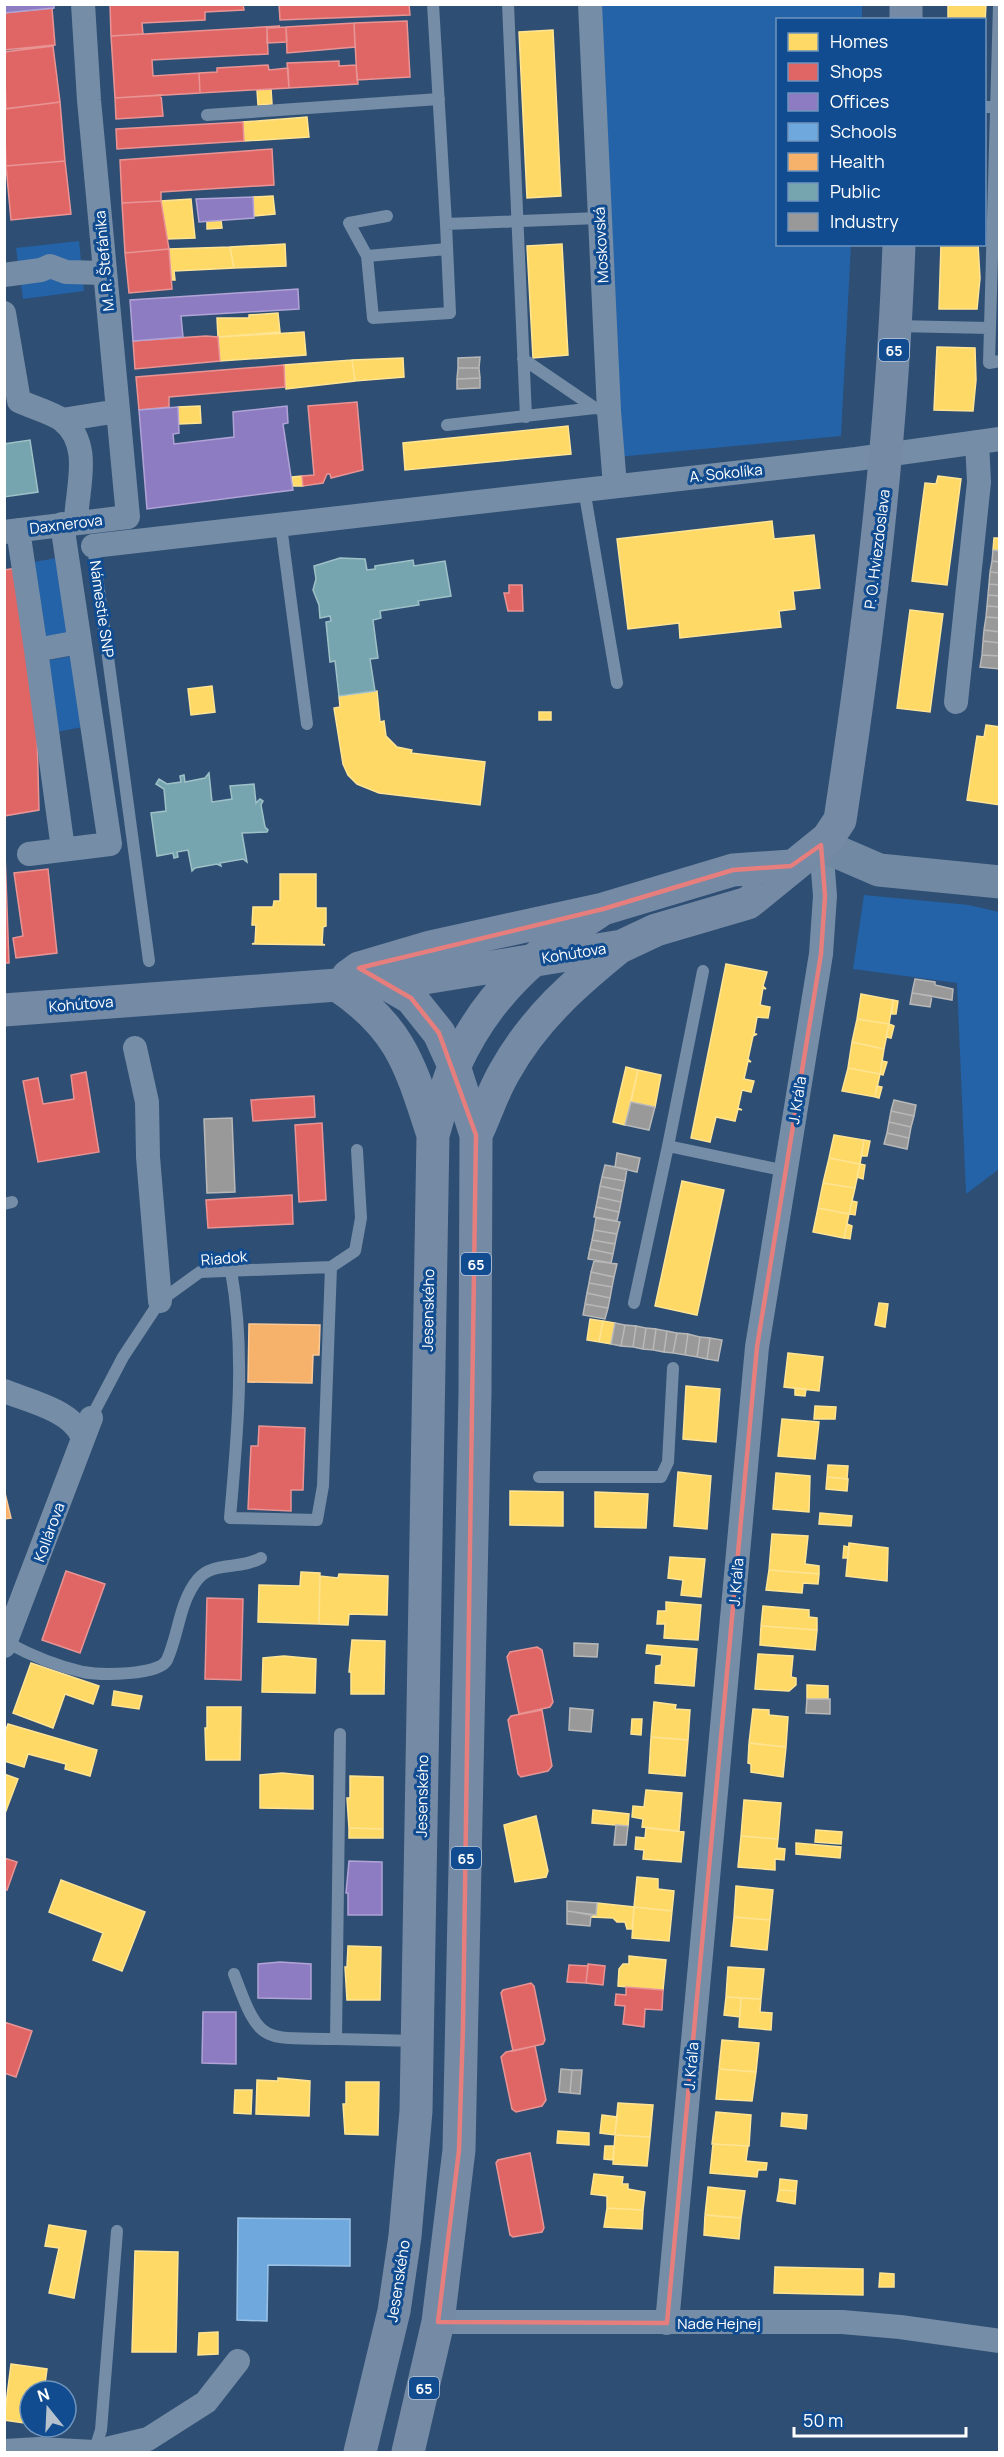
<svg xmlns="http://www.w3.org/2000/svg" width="1004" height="2457" font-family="Manrope,sans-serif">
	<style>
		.green { fill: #2463a7 }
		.homes { fill: #ffd966; stroke: #ffe494; stroke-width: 1.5 }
		.shops { fill: #e06666; stroke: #e99494; stroke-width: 1.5 }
		.offices { fill: #8e7cc3; stroke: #b0a3d5; stroke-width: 1.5 }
		.schools { fill: #6fa8dc; stroke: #9ac2e6; stroke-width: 1.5 }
		.health { fill: #f6b26b; stroke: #f9c997; stroke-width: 1.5 }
		.public { fill: #76a5af; stroke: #9fc0c7; stroke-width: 1.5 }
		.industry { fill: #999; stroke: #b8b8b8; stroke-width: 1.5 }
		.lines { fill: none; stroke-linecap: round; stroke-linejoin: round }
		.lane { stroke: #758da6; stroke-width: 12 }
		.street { stroke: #758da6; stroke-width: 24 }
		.secondary { stroke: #7289a3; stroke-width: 33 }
		.primary { stroke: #758aa5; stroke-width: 33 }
		.marked { fill: none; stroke: #e67e7e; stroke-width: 4.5; stroke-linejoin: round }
		.labels { text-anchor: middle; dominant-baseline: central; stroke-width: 6; stroke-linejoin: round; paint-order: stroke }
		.shield { fill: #114c90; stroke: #b8c9de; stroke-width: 1.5 }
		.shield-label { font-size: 14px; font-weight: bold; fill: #fff }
		.street-label { font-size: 15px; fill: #fff; stroke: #114c90 }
	</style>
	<rect width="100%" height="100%" fill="#2e4e73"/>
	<path class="green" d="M594 5H862V19L778 20V244L851 245 841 436 617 457Z
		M79 241 84 291 23 299 16 248Z
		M56 558 69 633 42 637 29 563Z
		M72 656 83 727 56 732 45 661Z
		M864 895 969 905 999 912V1169L966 1194 957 983 853 969Z"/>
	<path class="homes" d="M948 4H986L984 44V20H948Z
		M553 30 561 196 527 198 519 32Z
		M271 89 272 104 258 105 257 90Z
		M307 117 309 137 244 141 243 122Z
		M273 196 275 214 254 216 253 197Z
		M191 199 195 238 167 239 161 201Z
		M221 220 222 228 207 229V221Z
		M285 244 286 266 234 268 230 247Z
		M562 244 568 355 533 358 527 246Z
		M941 244H978L980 278 977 309H939Z
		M230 247 234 268 174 271 175 280H172L169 249Z
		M278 313 280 332 218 337 217 318H249V315Z
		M304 332 306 355 220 361 218 337Z
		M937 347 975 348 976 380 973 411 934 410Z
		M403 358 404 377 355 381 352 360Z
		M352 360 355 381 286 389 284 365Z
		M200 406 201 423 179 424 178 407Z
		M568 426 571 454 405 470 403 443Z
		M302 476 303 486H293L292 477Z
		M938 476 961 479 947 585 912 581 925 483 936 484Z
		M772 521 774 539 814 535 820 588 793 591 795 609 779 611 781 627 680 638 679 623 628 629 617 539Z
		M994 538H1000V551L993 550Z
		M910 610 943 614 930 712 897 708Z
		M212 686 215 712 191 715 188 689Z
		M377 691 380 722 384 721 386 736 397 747 412 750 411 753 485 762 480 805 379 793 357 784 348 775 343 764 334 708 340 707 339 696Z
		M539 712H551V720H539Z
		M986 725 1000 727V805L967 800 977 736 984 737Z
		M280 874H316V908H326V926L323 927 322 944 325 945 252 944 255 943 256 925H252L253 907H273L274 901H280Z
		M726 964 767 972 763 986 766 989 763 988 760 1005 770 1007 768 1018 757 1017 754 1034H757L753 1036 748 1059 751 1062 748 1061 744 1079 754 1081 751 1092 742 1090 738 1108 742 1110 738 1109 735 1121 716 1117 710 1142 691 1138Z
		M861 994 893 1000 889 1024 857 1019Z
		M893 1000 898 1001 896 1014H892Z
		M857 1019 889 1024 884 1049 852 1042Z
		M889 1024 894 1026 891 1038 886 1037Z
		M852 1042 884 1049 880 1074 848 1068Z
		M882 1061 887 1062 883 1075 880 1074Z
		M626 1067 638 1070 625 1125 613 1122Z
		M848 1068 880 1074 875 1097 842 1091Z
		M638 1070 661 1075 655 1107 631 1102Z
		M877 1086 882 1087 879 1098 875 1097Z
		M834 1135 864 1140 860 1164 829 1158Z
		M864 1140 870 1141 867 1156H861Z
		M829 1158 860 1164 855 1188 823 1183Z
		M860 1164 865 1165 863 1179 857 1177Z
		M682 1181 724 1190 697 1315 655 1306Z
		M823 1183 855 1188 849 1214 818 1208Z
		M852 1201 857 1202 855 1215 849 1214Z
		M818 1208 849 1214 844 1238 813 1232Z
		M847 1224 852 1226 850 1239 844 1238Z
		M879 1303 888 1304 885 1327 875 1325Z
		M590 1319 603 1321 599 1342 587 1340Z
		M603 1321 615 1323 611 1344 599 1342Z
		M788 1353 823 1357 819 1391 784 1387Z
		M686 1386 720 1389 716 1442 683 1439Z
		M795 1388 806 1389 805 1396 795 1395Z
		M815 1406 836 1407 835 1419H814Z
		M782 1419 819 1422 815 1459 778 1456Z
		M828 1465 848 1466 847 1479 827 1477Z
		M678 1472 711 1476 707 1529 674 1526Z
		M776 1473 810 1476 809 1512 773 1509Z
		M827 1477 848 1479 847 1491 826 1489Z
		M510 1491 563 1492V1526L510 1525Z
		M595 1492 648 1494 646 1528 595 1527Z
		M820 1513 852 1516 851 1526 819 1524Z
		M772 1534 808 1536 805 1564 819 1566V1574L769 1570Z
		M849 1543 888 1548 887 1581 846 1576Z
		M844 1546 849 1547 848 1558H843Z
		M670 1557 705 1559 701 1597 681 1595 683 1580 668 1578Z
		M769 1570 819 1574 818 1584 803 1583 802 1593 766 1590Z
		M301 1572 320 1573 319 1624 258 1622 259 1585 300 1586Z
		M339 1574 388 1576 387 1615 349 1614 348 1625 319 1624 320 1576 338 1578Z
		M666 1602 701 1605 698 1640 664 1638 665 1624H657L658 1611H666Z
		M763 1606 809 1610V1617L817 1618V1630L761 1626Z
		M761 1626 817 1630 815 1650 760 1645Z
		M352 1640 385 1641 384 1694H351V1672H349Z
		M647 1645 697 1649 694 1686 655 1683 656 1666 661 1665 662 1655 646 1653Z
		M758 1654 793 1656 791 1677 796 1678V1685L789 1691 755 1689Z
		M284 1656 316 1659 315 1693 262 1692 263 1658Z
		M31 1663 99 1686 93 1704 65 1694 53 1728 13 1713Z
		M807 1685 828 1686V1699H807Z
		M114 1691 142 1696 139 1709 112 1705Z
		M654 1702 676 1705 675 1709 690 1710 688 1740 651 1737Z
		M207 1707H241L240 1760H206L205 1728H207Z
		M753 1709 769 1710V1715L788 1717 786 1747 749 1743Z
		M632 1719H642L641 1735 631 1734Z
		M8 1724 97 1750 90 1776 65 1769 66 1764 28 1754 24 1767 4 1761V1735Z
		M651 1737 688 1740 685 1776 649 1773Z
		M749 1743 786 1747 783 1777 751 1772V1764L748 1763Z
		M282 1773 313 1776V1809L260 1808V1775Z
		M4 1774 18 1779 4 1816Z
		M350 1776 383 1777V1829L349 1828 347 1798H350Z
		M646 1790 682 1793 679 1831 642 1827 643 1819 632 1817 633 1806 644 1807Z
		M744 1800 781 1803 778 1839 741 1836Z
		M593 1810 629 1814 628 1826 592 1823Z
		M536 1816 548 1871 546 1877 515 1882 504 1825Z
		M349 1828 383 1829V1838H349Z
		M646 1828 684 1832 681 1862 643 1859 644 1850 635 1849 636 1837 645 1838Z
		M816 1830 842 1832 841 1844 815 1842Z
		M741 1836 778 1839 777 1848 785 1849 784 1860 775 1859V1870L738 1867Z
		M796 1843 841 1847 840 1858 796 1854Z
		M637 1877 658 1879V1889L674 1891 672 1911 634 1907Z
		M61 1880 145 1912 122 1971 93 1960 103 1933 49 1912Z
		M736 1886 773 1890 770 1920 734 1917Z
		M597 1903 634 1907 632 1929H627L625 1922H617L613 1918 590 1917 596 1915Z
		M634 1907 672 1911 669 1941 632 1938Z
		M734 1917 770 1920 767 1950 731 1946Z
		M348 1946 381 1947 380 2000H347L345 1967H347Z
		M629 1956 666 1960 663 1990 618 1986 619 1969 623 1964H629Z
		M728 1967 764 1969 761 1999 726 1997Z
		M726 1997 741 1998 740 2017 724 2015Z
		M741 1998 761 1999 760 2012 772 2013 771 2030 739 2027Z
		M722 2040 759 2043 756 2072 719 2069Z
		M719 2069 756 2072 752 2101 716 2099Z
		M278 2078 310 2081 309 2116 256 2114 257 2080 278 2081Z
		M346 2082H379L378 2135 345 2134 343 2104H346Z
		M235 2090H252L251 2114 234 2113Z
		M618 2103 653 2105 650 2137 615 2135Z
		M716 2112 751 2115 749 2146 712 2144Z
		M782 2113 807 2115 806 2129 781 2126Z
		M602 2115 617 2117 615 2135 600 2133Z
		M558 2131 589 2133V2145L557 2143Z
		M615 2135 650 2137 647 2166 613 2164Z
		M713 2144 748 2146 746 2161 767 2163 766 2170H758L757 2177 710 2173Z
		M605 2146H614L613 2160 604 2159Z
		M594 2174 623 2177 622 2184H628V2189L645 2192 643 2210 607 2208V2196L591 2194Z
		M780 2179 797 2181 796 2191 779 2190Z
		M708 2187 745 2191 741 2218 705 2215Z
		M779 2190 796 2191 795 2204 777 2201Z
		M607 2208 643 2210 642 2229 604 2227Z
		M705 2215 741 2218 739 2239 704 2235Z
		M49 2225 86 2231 74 2298 49 2293 59 2248 45 2246Z
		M135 2251 178 2252 176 2352H132Z
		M775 2267 863 2269V2295L774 2293Z
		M880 2273 894 2274V2287H879Z
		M218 2332V2354L198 2355 199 2333Z
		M11 2364 47 2369 44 2391H30V2406L26 2405 24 2423 4 2420Z"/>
	<path class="shops" d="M110 4H243L244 10 205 12V20L142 23 143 34 111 36Z
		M279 4H409L410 15 280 20Z
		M52 8 55 45 4 50V13Z
		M407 21 410 77 357 80 354 23Z
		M354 23 355 47 287 53 286 27Z
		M280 26 267 28 268 54 152 60 153 76 199 73 200 93 115 98 111 36Z
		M286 27 287 42 267 43V28Z
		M53 46 60 102 6 109 4 52Z
		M339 61V66L356 65 358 84 289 88 287 63Z
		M268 65 269 70 288 68 289 88 200 93 199 73 217 72V68Z
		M161 95 163 116 116 119 115 98Z
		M60 102 65 161 6 166 4 109Z
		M243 122 244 141 117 149 116 129Z
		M272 149 274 185 161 192V201L122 203 120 160Z
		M65 161 71 214 11 220 6 166Z
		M161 201 169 249 125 253 122 203Z
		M169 249 172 289 129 293 125 253Z
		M206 336 218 337 220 361 135 369 133 341Z
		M284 365 285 387 169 397V407L139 410 136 377Z
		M357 402 363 470 331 478 330 474H327L323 483 303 486 302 476 314 475 308 406Z
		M18 568 36 695 39 810 4 816V570Z
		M509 585H522L523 611H508L504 593H509Z
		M4 825 9 963H4Z
		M48 869 57 953 16 958 13 938 23 936 14 873Z
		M86 1072 99 1152 38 1162 23 1081 38 1078 43 1104 74 1099 71 1075Z
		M314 1096 315 1117 253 1121 251 1100Z
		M322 1123 326 1200 299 1202 295 1125Z
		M292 1195 293 1224 208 1228 206 1200Z
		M259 1426 305 1428 303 1490H291V1511L248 1509 251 1446H258Z
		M66 1571 105 1584 80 1653 42 1640Z
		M207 1598 243 1599 241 1680 205 1679Z
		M537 1647 542 1650 553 1702 550 1707 519 1714 507 1657 510 1652Z
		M542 1710 552 1766 548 1771 521 1777 518 1774 508 1720 511 1716Z
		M4 1858 17 1862 7 1890 4 1889Z
		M588 1964 605 1966 603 1985 586 1983Z
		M569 1965 588 1966 586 1983 567 1982Z
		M531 1983 534 1986 545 2040 543 2044 513 2051 501 1993 503 1990Z
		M626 1987 663 1990 662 2010 645 2009 644 2027 623 2024 625 2006 615 2005 616 1994 626 1995Z
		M4 2022 32 2031 16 2077 4 2073Z
		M535 2046 546 2100 542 2106 516 2112 512 2109 501 2057 506 2052Z
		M530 2153 544 2228 542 2232 513 2237 510 2235 496 2163 498 2160Z"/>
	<path class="offices" d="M4 4H54V8L4 13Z
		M253 197 254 218 199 222 196 199Z
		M298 289 299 309 181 316 183 337 133 341 130 300Z
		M287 406 288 423 283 424 293 490 147 509 139 410 178 407 179 433 173 434 174 444 234 437 233 412Z
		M349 1861 382 1862V1915H348V1893H346Z
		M280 1962 311 1964V1999L258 1998V1964Z
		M203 2012H236V2064L202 2063Z"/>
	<path class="schools" d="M238 2218 350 2219V2266L268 2265 267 2321 237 2320Z"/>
	<path class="health" d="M249 1324 320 1325 319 1355H313L312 1383 248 1382Z
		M4 1489 11 1518 4 1519Z"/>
	<path class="public" d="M30 440 38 492 4 497V444Z
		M340 558 365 559 367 570 375 569V566L413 560 414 566 445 561 451 596 418 601 419 605 380 611 381 618 373 620 378 658 370 659 375 691 339 696 335 661 330 662 326 622 331 621 330 616 320 618 319 605 313 590 316 579 314 566Z
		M209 773 212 802 232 799 230 786 254 784 256 803 260 799 263 801 261 805 265 827 268 830 267 832 242 833 247 862 243 859 220 863 221 866 217 864 195 868 192 871 188 850 177 852 178 857 174 858 173 853 157 856 151 813 166 811 164 789 156 784 159 779 167 784 181 782 180 776 184 775 185 782 205 778Z"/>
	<path class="industry" d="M480 357 479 368H458V358Z
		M458 368H479L480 378 457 379Z
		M480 378V388L457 389V379Z
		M993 550 1000 551V562L992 561Z
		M992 561 1000 562V573L990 572Z
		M990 572 1000 573V585L989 584Z
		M989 584 1000 585V596L988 595Z
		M988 595 1000 596V607L987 606Z
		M987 606 1000 607V618L986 617Z
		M986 617 1000 618V632L984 630Z
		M984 630 1000 632V643L983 641Z
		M983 641 1000 643V656L982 655Z
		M982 655 1000 656V669L980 667Z
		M915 979 935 982V985L953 989 952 1000 912 993Z
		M912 993 932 996 930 1007 910 1004Z
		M894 1100 916 1105 914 1116 891 1111Z
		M631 1102 655 1107 649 1130 625 1125Z
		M891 1111 914 1116 911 1127 889 1122Z
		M232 1118 235 1192 207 1193 204 1119Z
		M889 1122 911 1127 909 1138 887 1133Z
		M887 1133 909 1138 907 1149 884 1144Z
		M617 1153 640 1158 637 1172 615 1167Z
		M605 1165 627 1169 625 1181 602 1177Z
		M602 1177 625 1181 623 1191 600 1186Z
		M600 1186 623 1191 621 1202 598 1197Z
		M598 1197 621 1202 619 1212 596 1207Z
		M596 1207 619 1212 617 1221 594 1217Z
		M596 1218 620 1222 617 1234 594 1230Z
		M594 1230 617 1234 615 1244 592 1240Z
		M592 1240 615 1244 613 1254 590 1249Z
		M590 1249 613 1254 611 1263 588 1259Z
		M594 1261 617 1264 614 1277 591 1272Z
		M591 1272 614 1277 612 1287 589 1283Z
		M589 1283 612 1287 610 1298 587 1293Z
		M587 1293 610 1298 608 1308 585 1304Z
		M585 1304 608 1308 605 1319 583 1315Z
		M615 1323 625 1325 621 1346 611 1344Z
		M625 1325 636 1326 633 1347 621 1346Z
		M636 1326 646 1328 643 1349 633 1347Z
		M646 1328 656 1329 653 1350 643 1349Z
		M656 1329 667 1331 664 1352 653 1350Z
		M667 1331 677 1333 673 1353 664 1352Z
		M677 1333 688 1334 685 1355 673 1353Z
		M688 1334 700 1337 697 1357 685 1355Z
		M700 1337 710 1338 707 1359 697 1357Z
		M710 1338 722 1340 718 1361 707 1359Z
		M574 1643 598 1644 597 1657 574 1656Z
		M807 1699H830V1714L806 1713Z
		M570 1708 593 1710 591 1732 569 1730Z
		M616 1825 628 1826 626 1845H614Z
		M567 1901 597 1903 596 1915 567 1911Z
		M567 1911 591 1915 590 1926 567 1924Z
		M561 2069 572 2070 570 2093 559 2092Z
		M572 2070H582L580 2094 570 2093Z"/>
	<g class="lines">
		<path class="lane" d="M433 4 446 224 450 313 373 318 367 256 447 249
			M508 4 526 417
			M999 4 989 363 1000 361
			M984 107H997
			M207 115 439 99
			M446 224 599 218
			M367 256 349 223 387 216
			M896 326 990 328
			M523 359 595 408
			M447 425 595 408 609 411
			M584 489 617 683
			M281 526 307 724
			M93 546 149 961
			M668 1146 703 971
			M4 1204 12 1202
			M231 1271C246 1353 237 1436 230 1518L317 1520 323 1486 331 1267
			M634 1303 668 1146 786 1171
			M87 1418H91L123 1357 160 1301 200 1272 331 1267 355 1251 361 1218 357 1150
			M539 1477H661L668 1462 673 1368
			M6 1642C30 1655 56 1666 83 1672 100 1675 159 1676 167 1660 179 1634 179 1602 198 1579 213 1561 240 1570 261 1558
			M340 1734 336 2039 417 2041
			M234 1974C261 2047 262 2037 336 2039
			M94 2452 101 2430 117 2231"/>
		<path class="street" d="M590 4 609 411 615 486
			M4 275 41 270 50 266 66 272 105 273
			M4 313 19 401C31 407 51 412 62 420 94 445 76 490 76 523
			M62 420 118 411
			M18 530 36 650 79 642
			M4 532 128 517 89 100 83 4
			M93 546 856 459 1000 439
			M36 650 63 849
			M956 702 979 482 977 442
			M29 854 110 844 62 524
			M135 1048 147 1102 148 1157 160 1301
			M4 1391C29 1401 71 1410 82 1436
			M4 1646 91 1418
			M438 2322H842L900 2327 1000 2341
			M667 2323 757 1347 821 954 825 896 821 845
			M4 2451 39 2449 94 2452
			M94 2452 148 2439 206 2402 238 2361"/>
		<path class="secondary" d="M821 845 879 870 1000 882"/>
		<path class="primary" d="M906 20V4
			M359 968 411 998 439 1033 454 1066 476 1135 475 1393 459 2150 438 2322 408 2452
			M348 976 359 968 430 947 603 909 733 870 791 866
			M337 985C401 1028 410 1065 433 1135
			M4 1010 337 985 387 984 622 946 656 930 748 903 828 838 840 820C869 629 892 438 899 244
			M476 1135C486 1114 493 1091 505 1071 534 1019 575 983 621 946
			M360 2452 394 2311 405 2236 416 2111 433 1135C440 1112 445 1087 455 1065 488 992 537 952 603 909"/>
	</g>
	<path class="marked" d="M821 845 825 896 821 954 757 1347 667 2323 438 2322 459 2150 463 2027 476 1135 439 1033 411 998 359 968 603 909 733 870 791 866Z"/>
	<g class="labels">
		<g class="shield">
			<rect x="879" y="339" width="30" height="22" rx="4.5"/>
			<rect x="461" y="1253" width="30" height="22" rx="4.5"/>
			<rect x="451" y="1847" width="30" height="22" rx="4.5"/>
			<rect x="409" y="2377" width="30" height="22" rx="4.5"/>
		</g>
		<g class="shield-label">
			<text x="894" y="350">65</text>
			<text x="476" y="1264">65</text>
			<text x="466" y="1858">65</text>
			<text x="424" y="2388">65</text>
		</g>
		<g class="street-label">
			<text transform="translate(601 245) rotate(-93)">Moskovská</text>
			<text transform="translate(104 261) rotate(-95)">M. R. Štefánika</text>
			<text transform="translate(726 473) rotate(-6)">A. Sokolíka</text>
			<text transform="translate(66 524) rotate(-7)">Daxnerova</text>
			<text transform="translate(877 549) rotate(-83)">P. O. Hviezdoslava</text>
			<text transform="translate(102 609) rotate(82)">Námestie SNP</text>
			<text transform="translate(574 953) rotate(-9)">Kohútova</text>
			<text transform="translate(81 1004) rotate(-5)">Kohútova</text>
			<text transform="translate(797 1100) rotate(-81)">J. Kráľa</text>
			<text transform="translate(224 1258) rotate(-5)">Riadok</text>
			<text transform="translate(428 1310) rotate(-89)">Jesenského</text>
			<text transform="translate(49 1532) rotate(-70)">Kollárova</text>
			<text transform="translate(736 1582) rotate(-85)">J. Kráľa</text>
			<text transform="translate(422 1796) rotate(-89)">Jesenského</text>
			<text transform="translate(691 2066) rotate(-85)">J. Kráľa</text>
			<text transform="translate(398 2281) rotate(-81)">Jesenského</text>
			<text x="719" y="2323">Nade Hejnej</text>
		</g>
	</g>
	<rect width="1004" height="2457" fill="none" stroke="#ffffff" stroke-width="12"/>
	<rect x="776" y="18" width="210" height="228" fill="#114c90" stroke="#7094bc" stroke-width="1.5"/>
	<rect x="788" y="33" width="30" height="18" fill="#ffd966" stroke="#7094bc" stroke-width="1.5"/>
	<text x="830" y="48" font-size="18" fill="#ffffff">Homes</text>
	<rect x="788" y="63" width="30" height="18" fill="#e06666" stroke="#7094bc" stroke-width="1.5"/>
	<text x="830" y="78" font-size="18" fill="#ffffff">Shops</text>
	<rect x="788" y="93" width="30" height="18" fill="#8e7cc3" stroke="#7094bc" stroke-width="1.5"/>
	<text x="830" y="108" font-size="18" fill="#ffffff">Offices</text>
	<rect x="788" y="123" width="30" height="18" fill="#6fa8dc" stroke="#7094bc" stroke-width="1.5"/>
	<text x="830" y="138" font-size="18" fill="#ffffff">Schools</text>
	<rect x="788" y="153" width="30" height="18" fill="#f6b26b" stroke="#7094bc" stroke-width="1.5"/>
	<text x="830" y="168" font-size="18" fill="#ffffff">Health</text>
	<rect x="788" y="183" width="30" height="18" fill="#76a5af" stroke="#7094bc" stroke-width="1.5"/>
	<text x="830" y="198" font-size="18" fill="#ffffff">Public</text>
	<rect x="788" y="213" width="30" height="18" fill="#999999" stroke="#7094bc" stroke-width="1.5"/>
	<text x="830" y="228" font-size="18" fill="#ffffff">Industry</text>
	<g transform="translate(48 2409) rotate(342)"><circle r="28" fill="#114c90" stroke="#7094bc" stroke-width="1.5"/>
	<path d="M0-4.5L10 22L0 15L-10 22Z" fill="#b6c1ce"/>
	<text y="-9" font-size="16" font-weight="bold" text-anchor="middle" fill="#ffffff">N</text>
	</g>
	<path d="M794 2427v9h172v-9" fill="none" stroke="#ffffff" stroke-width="3"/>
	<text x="803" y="2427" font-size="18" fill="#ffffff" stroke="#114c90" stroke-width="4.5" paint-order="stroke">50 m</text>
</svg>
